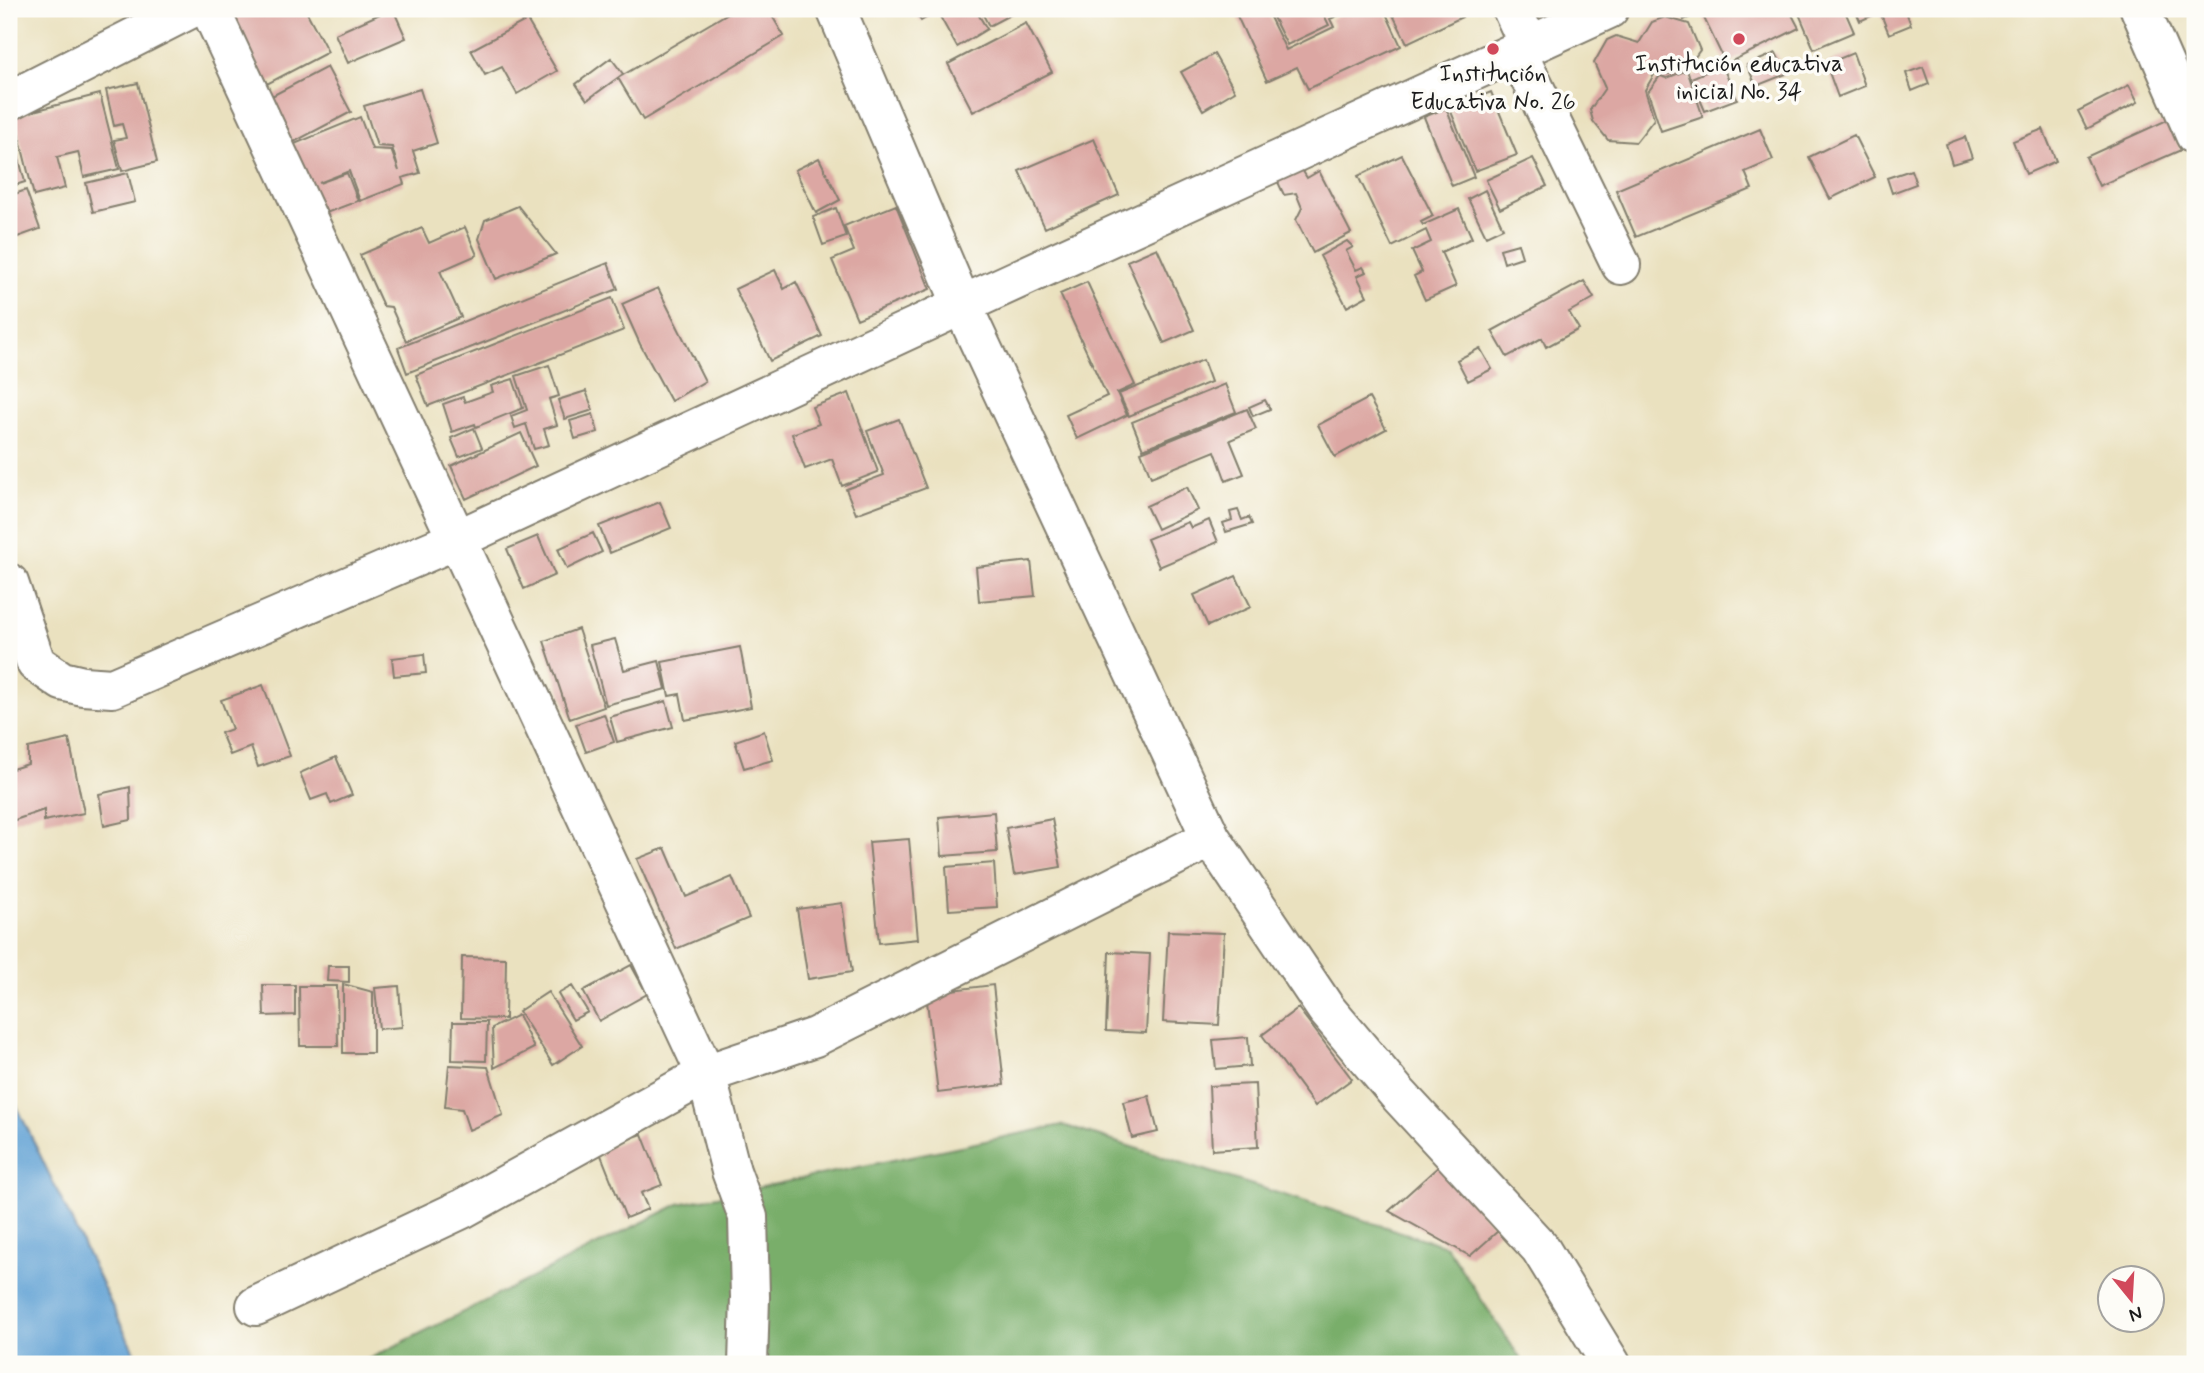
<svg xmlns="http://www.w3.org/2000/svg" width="2204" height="1373" font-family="Mynerve,sans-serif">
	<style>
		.forest { fill: #79ae6a; stroke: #4a6543; stroke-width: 2 }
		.water { fill: #61a1d4; stroke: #3e5e78; stroke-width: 2 }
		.building { fill: #dca7a3 }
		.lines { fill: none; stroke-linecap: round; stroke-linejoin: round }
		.street-casing { stroke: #837e6e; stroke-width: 42 }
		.street { stroke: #fff; stroke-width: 38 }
		.poi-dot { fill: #d1495b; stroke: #fdfcf7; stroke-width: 2.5 }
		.labels { text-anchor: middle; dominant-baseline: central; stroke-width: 7; stroke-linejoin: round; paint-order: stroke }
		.poi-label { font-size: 24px; fill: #1c1c1c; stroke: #fdfcf7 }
	</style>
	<rect width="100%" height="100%" fill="#fdfcf7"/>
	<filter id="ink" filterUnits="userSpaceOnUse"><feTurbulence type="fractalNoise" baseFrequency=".0143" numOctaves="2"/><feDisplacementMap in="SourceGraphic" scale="14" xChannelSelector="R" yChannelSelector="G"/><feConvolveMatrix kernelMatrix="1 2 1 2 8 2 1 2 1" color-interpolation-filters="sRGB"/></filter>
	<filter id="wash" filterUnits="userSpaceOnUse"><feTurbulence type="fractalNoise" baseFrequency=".00686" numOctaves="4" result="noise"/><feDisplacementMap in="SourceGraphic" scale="28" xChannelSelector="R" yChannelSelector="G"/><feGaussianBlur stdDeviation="1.57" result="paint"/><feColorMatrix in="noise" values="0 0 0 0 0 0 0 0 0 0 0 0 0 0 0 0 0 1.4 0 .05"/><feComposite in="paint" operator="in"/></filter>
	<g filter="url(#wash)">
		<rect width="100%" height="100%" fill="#eae1bf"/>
		<path class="forest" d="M1062 1125 1446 1246 1524 1364H359L679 1204Z"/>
		<path class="water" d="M9 1090 140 1364H9Z"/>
		<g id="blocks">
			<path class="building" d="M252 9H305L328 52 267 84 233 19Z
				M391 9H393L406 38 348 63 335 34Z
				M735 9H768L784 36 643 120 618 78Z
				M913 9H941L921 21Z
				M945 9H975L987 29 957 47 938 13Z
				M990 9H1021L989 26 982 13Z
				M1252 9H1266L1286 50 1334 27 1330 19 1353 9H1384L1401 46 1308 89 1297 67 1267 81 1237 16Z
				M1269 9H1321L1329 25 1287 45Z
				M1390 9H1458L1462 17 1407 43Z
				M1680 9H1709L1684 20Z
				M1724 9H1789L1799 28 1726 64 1704 18Z
				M1797 9H1844L1854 32 1814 49Z
				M1855 9H1905L1911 25 1889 34 1880 12 1860 21Z
				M1983 9H2009L1986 17Z
				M2195 11V27L2189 15Z
				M1665 17 1689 24 1700 50 1687 68 1668 74 1655 73 1645 90 1654 119 1636 142 1608 140 1593 121 1590 110 1605 88 1594 63 1607 40 1616 36 1639 43 1652 22Z
				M527 20 557 71 517 94 502 67 485 75 471 50Z
				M1026 23 1052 72 973 112 948 64Z
				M1776 53 1786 74 1756 86 1747 65Z
				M1853 53 1865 86 1838 97 1826 64Z
				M1214 54 1235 91 1203 110 1181 72Z
				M611 58 623 74 587 100 576 84Z
				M1722 65 1737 99 1705 111 1691 78Z
				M327 67 351 112 292 143 268 98Z
				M1923 67 1929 84 1912 91 1906 73Z
				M1687 70 1703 117 1661 131 1648 92 1660 76 1667 78Z
				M138 83 157 162 122 171 114 140 126 138 122 124 114 126 106 90Z
				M2129 85 2138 102 2087 129 2078 111Z
				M420 89 437 143 413 151 420 173 402 178 404 184 360 201 349 171 319 183 347 173 358 201 318 216 292 145 360 117 372 149 391 150 399 171 392 147 377 146 364 106Z
				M1491 92 1517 155 1475 171 1450 109Z
				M100 94 119 169 84 177 78 152 57 157 65 188 34 196 14 116Z
				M1446 108 1474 177 1452 186 1424 117Z
				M2167 120 2181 150 2099 186 2086 157Z
				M1760 129 1773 160 1745 172 1752 189 1636 237 1616 190Z
				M2043 129 2056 161 2026 174 2013 141Z
				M1854 135 1875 177 1830 199 1809 157Z
				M1965 137 1972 158 1952 164 1946 144Z
				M1094 139 1119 195 1045 228 1019 171Z
				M18 155 25 182 9 187V158Z
				M1402 155 1433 216 1421 222 1423 225 1459 209 1472 238 1441 252 1456 286 1425 300 1414 276 1422 272 1412 251 1431 242 1426 230 1392 247 1358 176Z
				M819 158 840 200 816 213 795 170Z
				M1533 158 1547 186 1500 209 1486 180Z
				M1301 168 1307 178 1319 171 1351 233 1313 253 1296 220 1302 208 1296 193 1284 195 1277 180Z
				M1911 170 1916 184 1892 193 1887 178Z
				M128 173 135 202 93 212 86 183Z
				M26 190 40 229 9 240V196Z
				M1485 190 1503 228 1486 236 1468 199Z
				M896 205 930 289 857 319 832 260 854 251 844 226Z
				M518 206 556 254 496 279 479 239 485 220Z
				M836 208 846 237 823 245 813 217Z
				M465 227 477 255 440 271 461 317 406 341 391 307 383 306 360 255 422 228 429 243Z
				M1347 241 1353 247 1346 251 1356 270 1363 267 1366 272 1357 276 1367 296 1347 307 1320 256Z
				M1518 244 1522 257 1504 263 1500 249Z
				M1157 248 1194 330 1164 343 1127 261Z
				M608 263 618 289 407 373 398 348Z
				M775 270 784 289 796 282 822 336 770 361 735 289Z
				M1584 281 1594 298 1569 312 1579 329 1546 347 1542 338 1507 357 1492 331Z
				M1087 282 1135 385 1117 393 1127 415 1077 439 1066 415 1107 396 1060 294Z
				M658 288 705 381 671 401 640 344 622 304Z
				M612 298 624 330 428 406 416 375Z
				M1480 348 1492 369 1468 381 1457 360Z
				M1203 360 1211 382 1129 416 1119 394Z
				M549 365 559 396 549 399 557 425 544 429 549 445 534 449 526 424 515 428 511 416 527 410 516 376Z
				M513 379 523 408 476 427 475 424 452 432 443 404 463 397 465 402 493 392 491 386Z
				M1225 384 1236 412 1143 449 1132 422Z
				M586 391 593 410 565 419 558 400Z
				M849 393 878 472 842 486 832 459 805 469 792 434 819 424 812 407Z
				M1369 398 1386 429 1335 457 1318 425Z
				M1265 400 1270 409 1253 416 1249 407Z
				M1247 409 1256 429 1230 440 1244 474 1226 481 1215 451 1151 477 1141 452Z
				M593 414 598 432 575 439 570 421Z
				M899 419 926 488 856 514 846 489 884 475 867 431Z
				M474 428 482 448 459 457 451 438Z
				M521 433 536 466 466 499 451 466Z
				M1187 487 1198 510 1157 529 1146 506Z
				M660 502 671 528 610 553 599 526Z
				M1238 510 1242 520 1249 517 1252 524 1226 532 1223 523 1232 520 1230 512Z
				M1209 520 1218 542 1159 567 1147 539 1188 522 1191 528Z
				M593 533 602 552 567 569 558 549Z
				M538 536 555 575 524 589 507 549Z
				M1031 561 1035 596 979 601 976 567Z
				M1236 576 1251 607 1208 626 1194 595Z
				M578 629 604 707 570 719 544 641Z
				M615 639 624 670 659 661 666 689 606 705 590 645Z
				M740 647 751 707 685 720 680 694 669 696 662 662Z
				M424 654 426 673 394 676 392 658Z
				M263 685 290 756 258 767 251 747 230 755 221 733 232 729 221 700Z
				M666 701 673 727 617 742 610 717Z
				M604 714 614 742 586 752 576 724Z
				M764 731 773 760 744 768 735 741Z
				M69 739 84 813 44 821V810L9 822V770L28 764V748Z
				M336 757 352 795 331 804 327 794 311 800 300 773Z
				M130 787 131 820 104 826 99 794Z
				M994 812 997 852 942 856 939 817Z
				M1052 819 1061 867 1014 875 1006 828Z
				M909 839 918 939 879 943 869 842Z
				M665 848 686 897 732 877 749 918 676 949 637 859Z
				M994 863 997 907 949 910 946 867Z
				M842 903 852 972 808 979 797 909Z
				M1168 931 1224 933 1219 1025 1163 1022Z
				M1109 952 1150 954 1146 1033 1106 1031Z
				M462 957 506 958 505 1019 461 1018Z
				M631 965 647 994 599 1021 583 991Z
				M328 966H349V982L327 981Z
				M343 984 373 992V1053H343Z
				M263 985H295V1015L264 1016Z
				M993 985 1004 1085 938 1093 926 993Z
				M299 986H337L338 1046H300Z
				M399 986 402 1027 379 1029 375 988Z
				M572 986 588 1012 573 1020 558 994Z
				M548 992 582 1046 553 1065 519 1011Z
				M1298 1008 1352 1079 1315 1106 1262 1035Z
				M518 1015 534 1048 494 1068 492 1028Z
				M453 1022H487L486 1061 452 1060Z
				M1248 1037 1250 1066 1216 1069 1213 1040Z
				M449 1065 488 1067 503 1115 469 1130 462 1109 445 1107Z
				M1255 1084 1258 1147 1212 1150 1209 1086Z
				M1149 1096 1158 1132 1132 1138 1123 1102Z
				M642 1134 662 1185 641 1193 648 1209 626 1218 599 1150Z
				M1439 1166 1498 1231 1470 1256 1389 1211Z"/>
		</g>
	</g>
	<g filter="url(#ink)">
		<use href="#blocks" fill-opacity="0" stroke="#837e6e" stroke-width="2"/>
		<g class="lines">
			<g class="street-casing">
				<path id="street" d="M210 9 706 1074 731 1171 748 1217 750 1297 748 1364
					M836 9 962 305 1211 838 1326 1009 1396 1092 1540 1248 1611 1364
					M1512 9 1529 46
					M2140 9 2195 135
					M1517 52 1621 265
					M9 101 190 9
					M9 583 36 663 62 681 83 686 112 688 458 539 962 305 1609 9
					M256 1306 462 1209 706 1074 815 1037 1211 838"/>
			</g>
			<use href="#street" class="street"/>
		</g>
	</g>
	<g class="poi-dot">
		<circle cx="1739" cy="39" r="7"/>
		<circle cx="1493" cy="49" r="7"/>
	</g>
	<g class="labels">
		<g class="poi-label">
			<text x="1739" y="64">Institución educativa<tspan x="1739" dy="28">inicial No. 34</tspan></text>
			<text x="1493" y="74">Institución<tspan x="1493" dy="28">Educativa No. 26</tspan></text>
		</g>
	</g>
	<rect width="2204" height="1373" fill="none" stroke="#fdfcf7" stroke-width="35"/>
	<g transform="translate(2131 1299) rotate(162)"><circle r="33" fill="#fdfcf7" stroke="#a3a29f" stroke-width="2"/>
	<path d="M0-5L12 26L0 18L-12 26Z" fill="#d1495b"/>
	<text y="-10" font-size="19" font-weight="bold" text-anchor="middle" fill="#1c1c1c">N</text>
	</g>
</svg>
